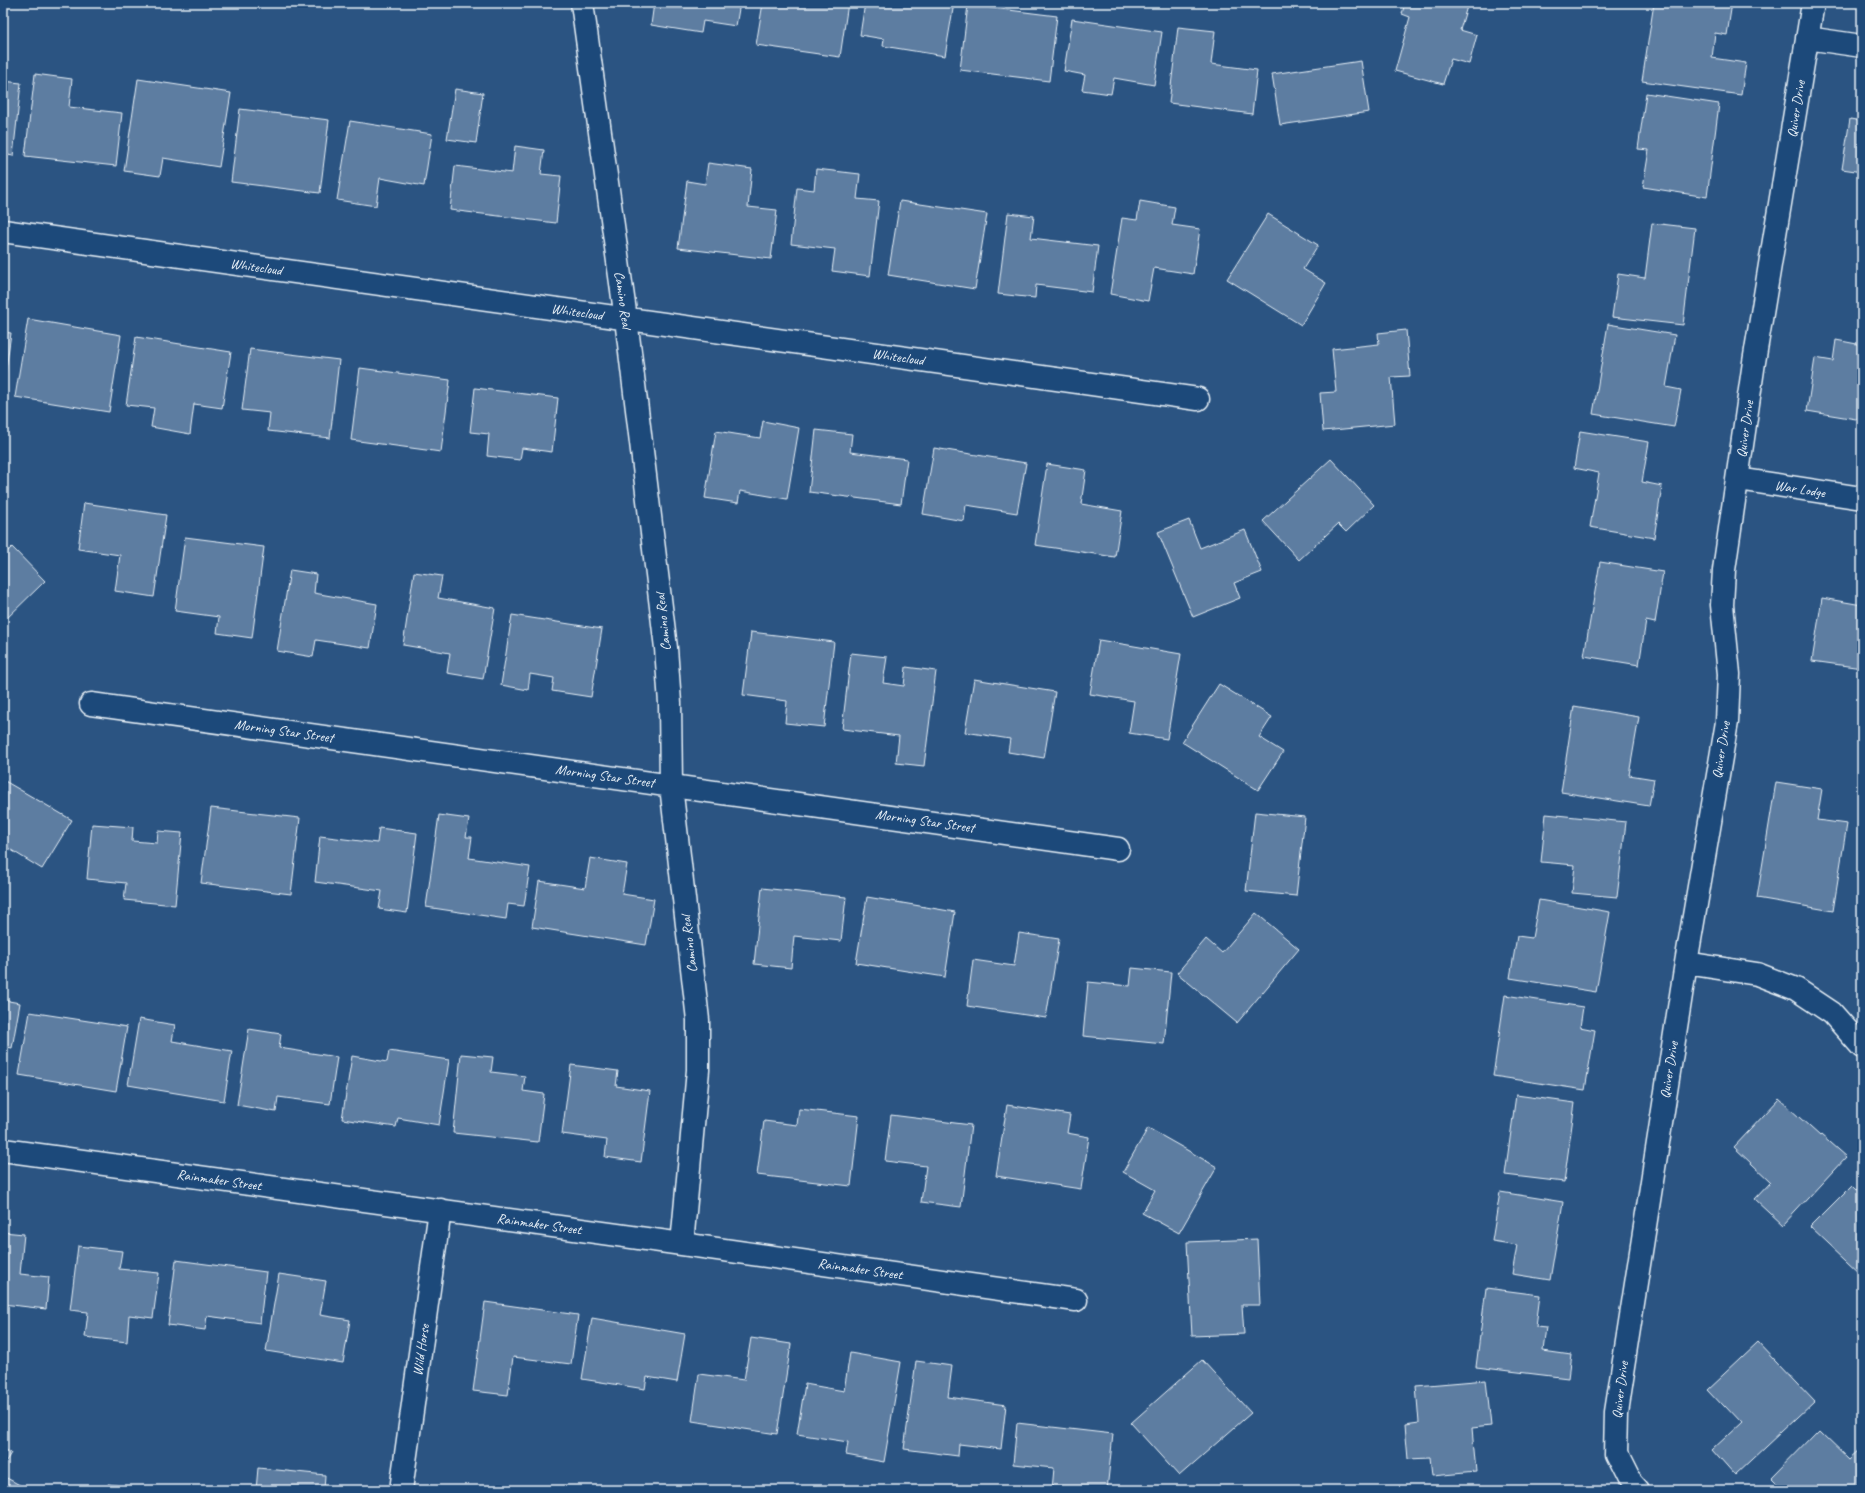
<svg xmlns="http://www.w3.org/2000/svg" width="1865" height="1493" font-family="Caveat,sans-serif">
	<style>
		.building { fill: #5d7da1; stroke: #e8f1f8 }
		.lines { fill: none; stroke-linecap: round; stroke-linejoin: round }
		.minor-casing { stroke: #e8f1f8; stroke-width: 25 }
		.minor { stroke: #1f4a7a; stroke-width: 22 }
		.labels { text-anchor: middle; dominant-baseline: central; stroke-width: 4; stroke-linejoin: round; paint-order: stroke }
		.street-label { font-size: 14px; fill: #e8f1f8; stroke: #1f4a7a }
	</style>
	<rect width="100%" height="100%" fill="#2b5482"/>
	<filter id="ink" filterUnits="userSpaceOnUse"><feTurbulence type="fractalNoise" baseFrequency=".025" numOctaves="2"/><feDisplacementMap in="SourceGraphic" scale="8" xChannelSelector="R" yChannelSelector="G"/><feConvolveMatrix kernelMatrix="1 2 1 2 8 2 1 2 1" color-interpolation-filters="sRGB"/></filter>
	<g filter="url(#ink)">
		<path class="building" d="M654 3H740L736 26 703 21 701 33 651 25Z
			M763 3H848L840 57 756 45Z
			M865 3H954L945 56 883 46 884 39 860 35Z
			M1405 3H1468L1460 30 1477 35 1469 64 1451 59 1443 84 1395 71 1410 17 1402 14Z
			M1654 3H1732L1727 35 1715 33 1712 58 1746 63 1741 95 1642 81Z
			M968 5 1057 16 1049 81 960 70Z
			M1072 19 1162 32 1154 85 1114 78 1111 94 1082 90 1085 75 1064 71Z
			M1178 27 1215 31 1211 64 1257 70 1252 114 1169 103Z
			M1361 61 1369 112 1280 125 1272 74Z
			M35 74 72 79 69 107 122 113 116 166 25 156Z
			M138 79 231 93 219 167 163 158 160 176 124 171Z
			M3 81 21 83 13 156 3 154Z
			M455 89 483 93 476 143 447 139Z
			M1646 93 1719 104 1707 197 1643 187 1649 150 1638 149Z
			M240 109 329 120 320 193 231 182Z
			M1850 119 1862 121V172L1842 169Z
			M350 121 432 134 424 186 380 178 376 206 337 200Z
			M515 146 544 150 541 174 561 176 556 223 450 210 455 166 512 173Z
			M708 163 752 169 748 207 777 210 771 259 678 248 687 181 705 184Z
			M816 169 860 174 857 199 879 201 870 276 832 271 835 249 791 244 797 188 814 190Z
			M900 201 987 214 975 289 888 275Z
			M1140 201 1175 207 1172 225 1200 229 1193 274 1154 268 1148 301 1110 294 1122 218 1137 220Z
			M1008 213 1034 216 1031 238 1098 246 1092 292 1036 285 1035 298 998 294Z
			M1268 214 1318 245 1303 269 1326 283 1301 325 1227 279Z
			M1652 223 1695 228 1683 325 1612 317 1618 274 1645 278Z
			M28 319 121 335 109 412 15 397Z
			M1608 324 1675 335 1666 387 1681 390 1674 427 1593 414Z
			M1406 330 1410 376 1391 377 1395 424 1323 431 1320 393 1336 392 1332 349 1379 344 1378 333Z
			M3 332 11 333 4 384 3 383Z
			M136 337 231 352 222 408 194 404 190 434 151 427 154 408 126 405Z
			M1836 340 1862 345V420L1807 411 1815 358 1833 361Z
			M250 349 339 360 330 438 268 431 270 413 242 410Z
			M360 368 450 380 441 452 351 440Z
			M475 388 558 398 552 452 522 448 520 460 487 456 489 434 470 432Z
			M763 421 799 428 787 499 740 491 738 503 705 498 716 431 760 438Z
			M816 430 852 434 850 452 907 459 901 504 809 492Z
			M1580 431 1649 442 1642 482 1662 486 1654 538 1590 527 1599 473 1574 468Z
			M934 448 1026 463 1017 513 966 505 964 521 923 514Z
			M1331 459 1374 505 1346 532 1338 524 1299 560 1263 521Z
			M1047 464 1086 470 1081 504 1122 511 1115 557 1035 545Z
			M84 503 166 515 154 597 115 591 120 555 78 549Z
			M1189 520 1200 548 1245 530 1262 572 1234 583 1240 598 1193 617 1158 532Z
			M185 537 264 547 252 638 217 633 219 617 175 611Z
			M12 547 45 581 3 622V556Z
			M1600 562 1663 572 1655 623 1646 621 1639 665 1584 656Z
			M290 570 316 574 314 593 377 604 370 648 316 640 313 657 277 651Z
			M414 572 442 576 438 598 495 608 483 679 447 673 450 653 403 645Z
			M1822 598 1862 605V668L1812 661Z
			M512 615 602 629 591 697 552 691 554 678 530 674 528 690 501 685Z
			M751 632 834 642 824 727 785 723 787 701 743 695Z
			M1099 640 1181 654 1167 739 1129 733 1134 701 1090 694Z
			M851 653 887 657 883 683 904 686 906 667 936 671 924 766 896 763 899 736 842 729Z
			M974 679 1055 692 1044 758 1008 752 1010 739 965 732Z
			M1219 684 1272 717 1259 737 1283 752 1258 790 1182 742Z
			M1574 706 1639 717 1629 775 1654 779 1649 806 1561 792Z
			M3 780 72 820 42 869 3 845Z
			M1776 782 1822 789 1817 820 1847 824 1833 911 1757 898Z
			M211 808 300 818 291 894 201 883Z
			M1255 812 1305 817 1296 896 1246 891Z
			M1546 814 1626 822 1617 897 1572 893 1575 865 1541 862Z
			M439 815 469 819 466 837H472L469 858 530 867 524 906 508 904 506 919 426 907Z
			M92 824 133 827 132 841 157 843 158 831 182 833 175 905 124 900 126 883 87 879Z
			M379 828 417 833 407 913 379 909 382 891 315 882 320 836 377 843Z
			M590 858 627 864 622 894 654 899 646 945 532 927 539 881 585 888Z
			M762 888 846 897 841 941 794 936 791 968 754 964Z
			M867 897 955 912 945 977 856 963Z
			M1539 900 1610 912 1596 992 1510 978 1517 936 1532 938Z
			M1256 913 1299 949 1237 1023 1177 973 1206 939 1222 953Z
			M1019 933 1059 939 1046 1018 967 1006 973 960 1014 966Z
			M1132 968 1171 972 1164 1044 1083 1036 1088 982 1130 986Z
			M1505 995 1583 1007 1580 1027 1595 1030 1585 1090 1493 1076Z
			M3 1000 20 1003 12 1048 3 1046Z
			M30 1012 127 1027 116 1091 19 1075Z
			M139 1019 175 1025 172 1041 232 1051 224 1101 128 1085Z
			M249 1029 281 1034 279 1048 337 1057 330 1104 278 1097 276 1112 237 1105Z
			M389 1051 449 1060 439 1125 398 1118 396 1127 342 1119 352 1056 387 1062Z
			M461 1054 493 1057 491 1072 525 1076 523 1091 544 1094 538 1142 453 1133Z
			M571 1065 618 1071 616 1086 650 1091 641 1162 605 1157 607 1140 562 1134Z
			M1516 1095 1575 1103 1564 1182 1505 1175Z
			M1779 1099 1820 1136 1821 1135 1846 1157 1783 1225 1755 1199 1771 1182 1734 1147Z
			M1007 1105 1070 1115 1067 1133 1089 1137 1081 1189 996 1176Z
			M799 1109 859 1116 851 1186 757 1175 764 1121 797 1125Z
			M891 1115 971 1125 961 1207 921 1202 926 1166 885 1161Z
			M1148 1128 1217 1167 1179 1233 1142 1213 1155 1190 1123 1172Z
			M1852 1185 1862 1195V1276L1810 1227Z
			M1500 1192 1563 1202 1550 1280 1512 1274 1517 1245 1492 1241Z
			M3 1232 24 1234 20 1274 49 1277 46 1309 3 1304Z
			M1257 1239 1260 1305H1242L1244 1334 1192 1336 1187 1242Z
			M78 1246 122 1251 119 1269 159 1273 153 1318 129 1315 127 1342 85 1337 88 1312 70 1310Z
			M176 1260 266 1272 260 1323 207 1316 205 1330 168 1325Z
			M279 1274 326 1281 320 1315 350 1320 343 1363 266 1351Z
			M1486 1288 1540 1295 1536 1326 1546 1327 1543 1351 1571 1355 1568 1378 1476 1367Z
			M485 1302 578 1315 571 1364 513 1357 508 1395 473 1391Z
			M592 1318 685 1334 677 1382 647 1377 645 1389 582 1379Z
			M751 1338 791 1344 777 1434 692 1421 699 1374 744 1380Z
			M1757 1342 1814 1402 1736 1475 1713 1449 1740 1424 1707 1389Z
			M850 1353 901 1362 884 1462 846 1455 848 1442 797 1434 805 1384 844 1391Z
			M1202 1360 1251 1413 1179 1476 1131 1423Z
			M916 1361 952 1366 948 1397 1006 1405 1001 1449 959 1444 958 1456 904 1449Z
			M1486 1380 1491 1426 1472 1428 1476 1472 1432 1476 1430 1458 1408 1459 1405 1425 1419 1423 1416 1386Z
			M1017 1423 1113 1434 1107 1490H1052L1054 1468 1013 1464Z
			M1820 1429 1851 1459 1862 1449V1490H1782L1771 1479Z
			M3 1448 11 1453 3 1466Z
			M258 1468 325 1475 324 1490H256Z
			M3 1476 29 1490H3Z
			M108 1484 150 1490H107Z"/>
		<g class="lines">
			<g class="minor-casing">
				<path id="minor" d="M582 3 626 319 666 648 670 703 671 786 698 1020V1070L682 1244
					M1807 38 1862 46
					M3 231 1198 399
					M1738 479 1862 498
					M91 704 1118 849
					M1686 963 1757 974 1796 989 1832 1013 1862 1047
					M3 1150 682 1244 1076 1300
					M401 1490 440 1210
					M1638 1490 1627 1478 1615 1454 1616 1412 1686 963 1727 722 1729 674 1722 605 1724 570 1754 362 1813 3"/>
			</g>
			<use href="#minor" class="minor"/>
		</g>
	</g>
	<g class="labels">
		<g class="street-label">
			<text transform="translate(1796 109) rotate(-81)">Quiver Drive</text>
			<text transform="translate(256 267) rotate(8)">Whitecloud</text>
			<text transform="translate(623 300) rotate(82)">Camino Real</text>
			<text transform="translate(577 312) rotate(8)">Whitecloud</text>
			<text transform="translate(898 357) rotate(8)">Whitecloud</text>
			<text transform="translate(1745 429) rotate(-82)">Quiver Drive</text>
			<text transform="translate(1800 489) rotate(9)">War Lodge</text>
			<text transform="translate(663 622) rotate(-96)">Camino Real</text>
			<text transform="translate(284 731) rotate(8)">Morning Star Street</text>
			<text transform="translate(1721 750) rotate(-81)">Quiver Drive</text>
			<text transform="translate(605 776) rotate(8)">Morning Star Street</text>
			<text transform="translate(925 821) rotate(8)">Morning Star Street</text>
			<text transform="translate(689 944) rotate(-97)">Camino Real</text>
			<text transform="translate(1669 1070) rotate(-81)">Quiver Drive</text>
			<text transform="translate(219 1180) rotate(8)">Rainmaker Street</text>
			<text transform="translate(539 1224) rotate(8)">Rainmaker Street</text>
			<text transform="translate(860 1269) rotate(8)">Rainmaker Street</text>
			<text transform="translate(421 1350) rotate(-82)">Wild Horse</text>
			<text transform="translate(1620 1390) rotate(-83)">Quiver Drive</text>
		</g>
	</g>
	<rect width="1865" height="1493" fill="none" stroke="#1f4a7a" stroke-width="16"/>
	<rect x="8" y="8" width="1849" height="1477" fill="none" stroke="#e8f1f8" stroke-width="1.5" filter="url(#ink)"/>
</svg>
